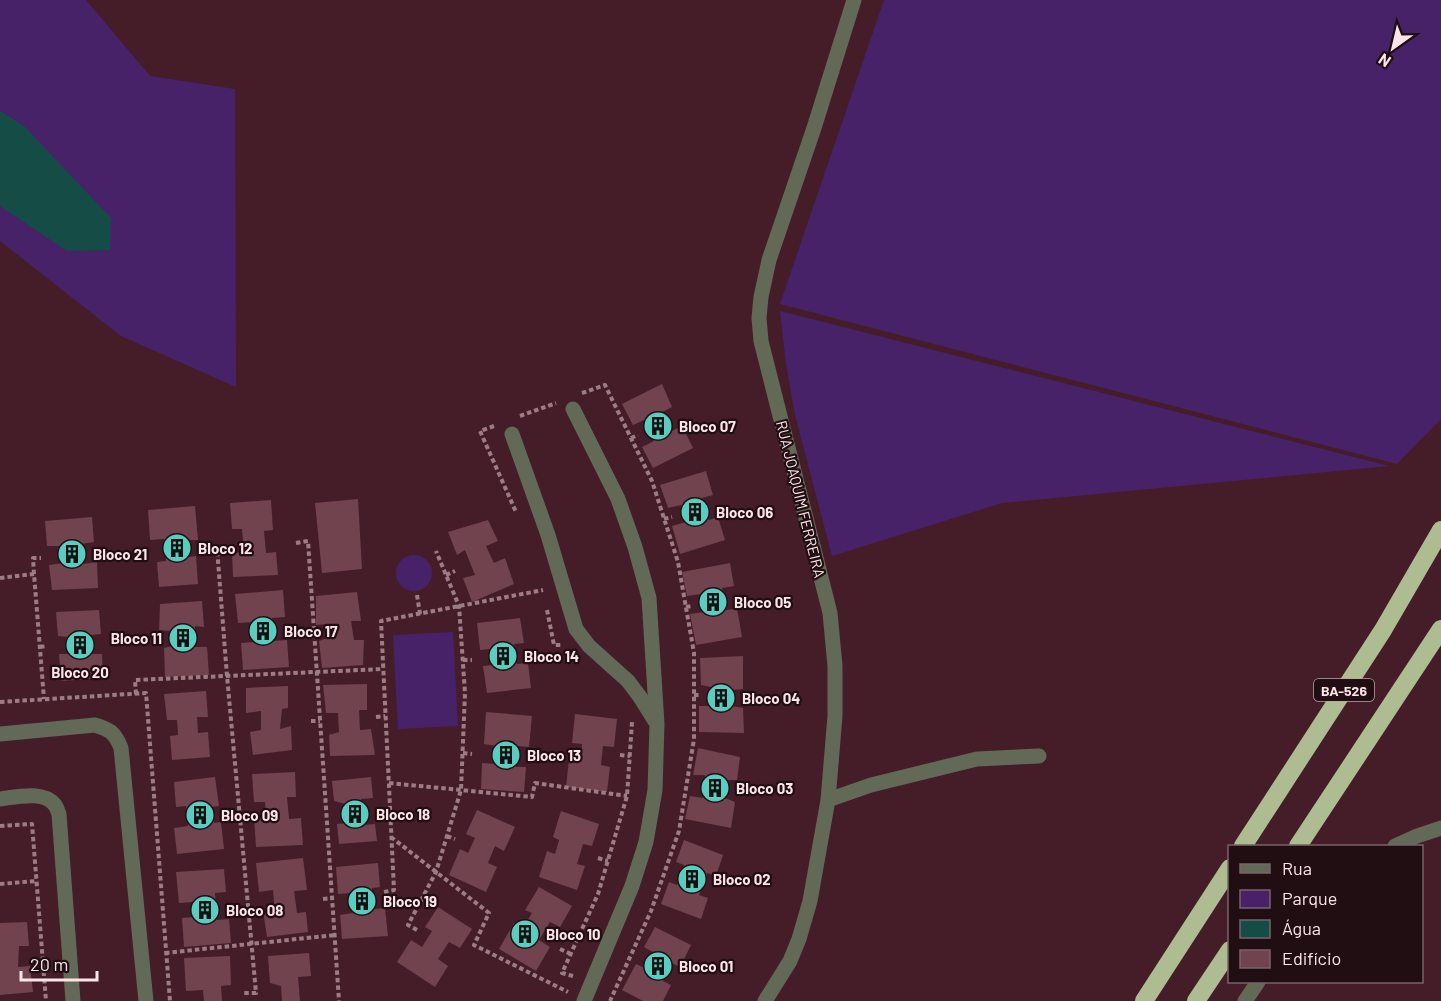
<svg xmlns="http://www.w3.org/2000/svg" width="1441" height="1001" font-family="Barlow,sans-serif">
	<style>
		.green { fill: #472269 }
		.water { fill: #154c46 }
		.building { fill: #70434e }
		.lines { fill: none; stroke-linecap: round; stroke-linejoin: round }
		.path { stroke: #9d7d84; stroke-width: 4; stroke-dasharray: 4.5 3; stroke-linecap: butt }
		.minor { stroke: #626957; stroke-width: 15 }
		.highway { stroke: #adbd91; stroke-width: 18 }
		.labels { text-anchor: middle; dominant-baseline: central; stroke-width: 4.5; stroke-linejoin: round; paint-order: stroke }
		.shield { fill: #200e12; stroke: #baa4a8; stroke-width: 1.5 }
		.shield-label { font-size: 14px; font-weight: bold; fill: #fce5e9 }
		.poi-label { font-size: 15px; font-weight: bold; fill: #fce5e9; stroke: #200e12; text-anchor: start }
		.street-label { font-size: 15px; fill: #fce5e9; stroke: #200e12 }
	</style>
	<rect width="100%" height="100%" fill="#451d28"/>
	<path class="green" d="M0 0H86L150 76 235 89 236 387 121 336 0 241Z
		M884 0H1441V419L1397 464 780 304Z
		M780 311 1389 466 1002 503 832 556 795 415 786 364Z
		M396 573a18 18 0 1 1 36 0a18 18 0 1 1-36 0Z
		M453 632 458 726 398 729 393 635Z"/>
	<path class="water" d="M0 111 24 126 111 218 110 250 67 251 0 206Z"/>
	<path class="building" d="M662 384 672 407 662 412 672 431 682 426 693 448 653 468 642 447 654 441 644 420 633 425 622 404Z
		M706 471 713 495 702 498 709 520 718 517 725 540 680 554 672 526 686 522 681 505 668 508 660 485Z
		M358 499 362 569 322 573 315 503Z
		M271 500 273 530 264 531 266 553 276 552 278 575 233 577 232 553 244 552 242 529H232L230 503Z
		M195 506 198 540H188L189 557 196 556 198 584 159 587 157 562 166 561 164 539 150 540 148 510Z
		M92 517 94 542 81 544 83 564 97 562 98 588 52 590 49 565 64 563 61 546H47L45 521Z
		M488 520 498 541 486 546 494 563 505 558 514 584 472 602 463 578 475 575 465 550 457 555 448 532Z
		M730 563 734 586 722 588 726 610 737 609 742 637 696 645 690 614 704 612 701 594 687 596 682 572Z
		M283 590 285 617 272 618 273 641 287 640 289 667 243 670 241 643 254 642 253 622 238 623 235 594Z
		M357 592 361 621H351L354 640H364L363 665 322 668 319 641 328 638 327 624 316 625V596Z
		M202 601 204 627 195 626 194 647H207L209 675 165 677 164 648 172 646 171 631 159 630 160 604Z
		M99 610 101 634 91 635 92 654H102L103 678 61 681 59 654H69L68 637 58 636 56 612Z
		M520 618 524 643 514 644 517 664 528 663 531 688 487 693 483 666 492 665 490 649 480 650 477 623Z
		M743 656V689L732 690 731 706 743 708 744 733 699 732V706H711V687L701 685 700 658Z
		M367 684V710H359L360 730 371 729 375 755 330 756 329 735 339 732 338 713H326L323 685Z
		M288 686V708L282 709 280 729 291 726 292 750 253 755 250 732 261 730V711L246 713V688Z
		M206 691 208 717H197L198 733 208 732 210 757 172 760 170 736 178 735 177 720H167L164 694Z
		M486 712 532 716 529 747 518 746 516 767H526L524 792 481 789 482 763 495 764 497 746 484 744Z
		M575 714 617 719 614 747 603 746 601 765 610 767 607 792 566 787 569 760 580 761 582 744 572 743Z
		M698 748 740 757 737 780H727L725 798 735 802 731 828 685 819 690 796 703 798 705 775H693Z
		M295 772 296 797H287L289 819 301 818 303 845 256 847 254 817 266 816 265 802H254L252 774Z
		M215 777 219 806 212 807 214 823 221 822 224 849 177 854 174 828 188 826 186 806 176 807 174 782Z
		M371 777 373 798 361 799 364 825 375 824 377 841 339 844 337 824 347 823 346 804 334 801 332 781Z
		M477 810 515 827 504 851 495 846 488 863 497 867 486 892 449 875 460 849 468 853 475 838 466 834Z
		M561 811 599 824 592 846 583 844 577 864 585 866 577 890 539 877 547 851 555 854 559 840 553 837Z
		M684 840 723 855 716 876 707 873 699 895 708 898 701 919 661 904 669 882 677 885 684 865 676 862Z
		M303 858 307 890 294 891 297 913 306 912 308 932 267 937 263 910 275 913 273 890 259 892 256 863Z
		M378 863 380 887 372 888 374 909 385 908 388 936 342 939 340 915 353 913 351 893 338 894 336 867Z
		M224 869 226 892 215 893 217 920 229 919 231 943 184 947 182 918 194 917 193 902 179 903 176 872Z
		M539 887 572 906 560 927 550 922 539 940 550 947 536 971 499 949 514 923 523 928 532 913 525 910Z
		M438 907 472 929 460 948 449 942 438 959 448 966 435 987 397 962 411 940 422 947 432 931 425 927Z
		M27 922 29 946H19L18 967 30 966 33 992 0 995V923Z
		M655 927 691 945 680 967 672 963 663 981 671 985 663 1001H643L622 990 636 964 644 968 653 952 644 947Z
		M309 953 311 976 298 977 300 1001H282L281 986 270 983 268 956Z
		M230 956 231 985 221 986 222 1001H204L203 990 186 991 184 958Z"/>
	<g class="lines">
		<path class="path" d="M582 393 605 385 652 481 678 562 694 653V739L679 831 651 911 610 1001
			M520 416 556 403
			M494 426 480 431 516 512
			M631 438 638 435
			M664 519 672 517
			M296 543 308 541 339 1001
			M206 549 217 548 227 676 256 993H243
			M34 574 33 558H41
			M446 575 455 571
			M0 578 34 574 44 699
			M417 595 420 614
			M686 607 692 606
			M547 610 554 645H562
			M305 631H314
			M40 647 47 646
			M463 660H472
			M136 694 135 680 383 669
			M694 695H700
			M0 702 146 693 170 1001
			M376 717 385 716
			M311 721H320
			M463 753 472 754
			M620 755 630 756
			M389 783 532 797 535 783 627 796
			M381 812 390 811
			M0 826 32 824 46 1001
			M447 836 455 839
			M391 837 489 913 474 945 568 992
			M598 858 608 861
			M0 884 36 881
			M384 892 394 890 381 621 543 590
			M323 899 332 898
			M417 930 408 925 436 872 461 790 465 693 459 606 436 551
			M560 949 571 954
			M165 953 335 935
			M573 976 562 973 598 894 627 796 632 722"/>
		<path class="minor" d="M573 409 618 499 635 547 649 598 657 724 655 790 646 842 632 886 584 1001
			M512 434 548 535 576 629 589 646 628 681 640 697 655 721
			M0 734 95 725C111 730 115 733 121 748L146 1001
			M0 799C16 797 44 790 55 805 57 808 58 811 59 814L73 1001
			M828 800 871 785 977 759 1039 756
			M1395 846 1417 836 1441 828
			M765 1001 790 961 799 939 810 901 828 800 835 716V666L830 613 761 341 759 318 761 297 769 260 814 128 854 0
			M1245 1001 1258 982"/>
		<path class="highway" d="M1243 846 1383 630 1441 530
			M1298 846 1441 629
			M1144 1001 1230 868
			M1196 1001 1230 950"/>
	</g>
	<defs>
		<g id="building-disc" transform="scale(1.5)"><circle r="9.5" fill="#58cec0" stroke="#200e12"/><path d="M-4-6H4V6H1V3H-1V6H-4ZM-2.5-4.3h1.7v1.8h-1.7ZM.8-4.3h1.7v1.8H.8ZM-2.5-1h1.7V.8h-1.7ZM.8-1h1.7V.8H.8Z" fill="#111"/></g>
	</defs>
	<g fill-rule="evenodd">
		<use href="#building-disc" x="658" y="426"/>
		<use href="#building-disc" x="695" y="512"/>
		<use href="#building-disc" x="177" y="548"/>
		<use href="#building-disc" x="72" y="554"/>
		<use href="#building-disc" x="713" y="602"/>
		<use href="#building-disc" x="263" y="631"/>
		<use href="#building-disc" x="183" y="638"/>
		<use href="#building-disc" x="80" y="645"/>
		<use href="#building-disc" x="503" y="656"/>
		<use href="#building-disc" x="721" y="698"/>
		<use href="#building-disc" x="506" y="755"/>
		<use href="#building-disc" x="715" y="788"/>
		<use href="#building-disc" x="355" y="814"/>
		<use href="#building-disc" x="200" y="815"/>
		<use href="#building-disc" x="692" y="879"/>
		<use href="#building-disc" x="362" y="901"/>
		<use href="#building-disc" x="205" y="910"/>
		<use href="#building-disc" x="525" y="934"/>
		<use href="#building-disc" x="658" y="966"/>
	</g>
	<g class="labels">
		<rect class="shield" x="1314" y="679" width="60" height="22" rx="4.5"/>
		<g class="shield-label">
			<text x="1344" y="690">BA-526</text>
		</g>
		<g class="poi-label">
			<text x="679" y="426">Bloco 07</text>
			<text x="716" y="512">Bloco 06</text>
			<text x="198" y="548">Bloco 12</text>
			<text x="93" y="554">Bloco 21</text>
			<text x="734" y="602">Bloco 05</text>
			<text x="284" y="631">Bloco 17</text>
			<text x="162" y="638" text-anchor="end">Bloco 11</text>
			<text x="524" y="656">Bloco 14</text>
			<text x="80" y="672" text-anchor="middle">Bloco 20</text>
			<text x="742" y="698">Bloco 04</text>
			<text x="527" y="755">Bloco 13</text>
			<text x="736" y="788">Bloco 03</text>
			<text x="376" y="814">Bloco 18</text>
			<text x="221" y="815">Bloco 09</text>
			<text x="713" y="879">Bloco 02</text>
			<text x="383" y="901">Bloco 19</text>
			<text x="226" y="910">Bloco 08</text>
			<text x="546" y="934">Bloco 10</text>
			<text x="679" y="966">Bloco 01</text>
		</g>
		<g class="street-label">
			<text transform="translate(801 499) rotate(76)">RUA JOAQUIM FERREIRA</text>
		</g>
	</g>
	<rect x="1228" y="845" width="195" height="138" fill="#200e12" stroke="#786468" stroke-width="1.5"/>
	<rect x="1240" y="864" width="30" height="9" fill="#626957" stroke="#786468" stroke-width="1.5"/>
	<text x="1282" y="875" font-size="18" fill="#fce5e9">Rua</text>
	<rect x="1240" y="890" width="30" height="18" fill="#472269" stroke="#786468" stroke-width="1.5"/>
	<text x="1282" y="905" font-size="18" fill="#fce5e9">Parque</text>
	<rect x="1240" y="920" width="30" height="18" fill="#154c46" stroke="#786468" stroke-width="1.5"/>
	<text x="1282" y="935" font-size="18" fill="#fce5e9">Água</text>
	<rect x="1240" y="950" width="30" height="18" fill="#70434e" stroke="#786468" stroke-width="1.5"/>
	<text x="1282" y="965" font-size="18" fill="#fce5e9">Edifício</text>
	<g transform="translate(1393 48) rotate(214)" stroke="#200e12" stroke-width="4.5" paint-order="stroke">
	<path d="M0-4.5L10 22L0 15L-10 22Z" fill="#fce5e9"/>
	<text y="-9" font-size="16" font-weight="bold" text-anchor="middle" fill="#fce5e9">N</text>
	</g>
	<path d="M21 971v9h76v-9" fill="none" stroke="#fce5e9" stroke-width="3"/>
	<text x="30" y="971" font-size="18" fill="#fce5e9" stroke="#200e12" stroke-width="4.5" paint-order="stroke">20 m</text>
</svg>
